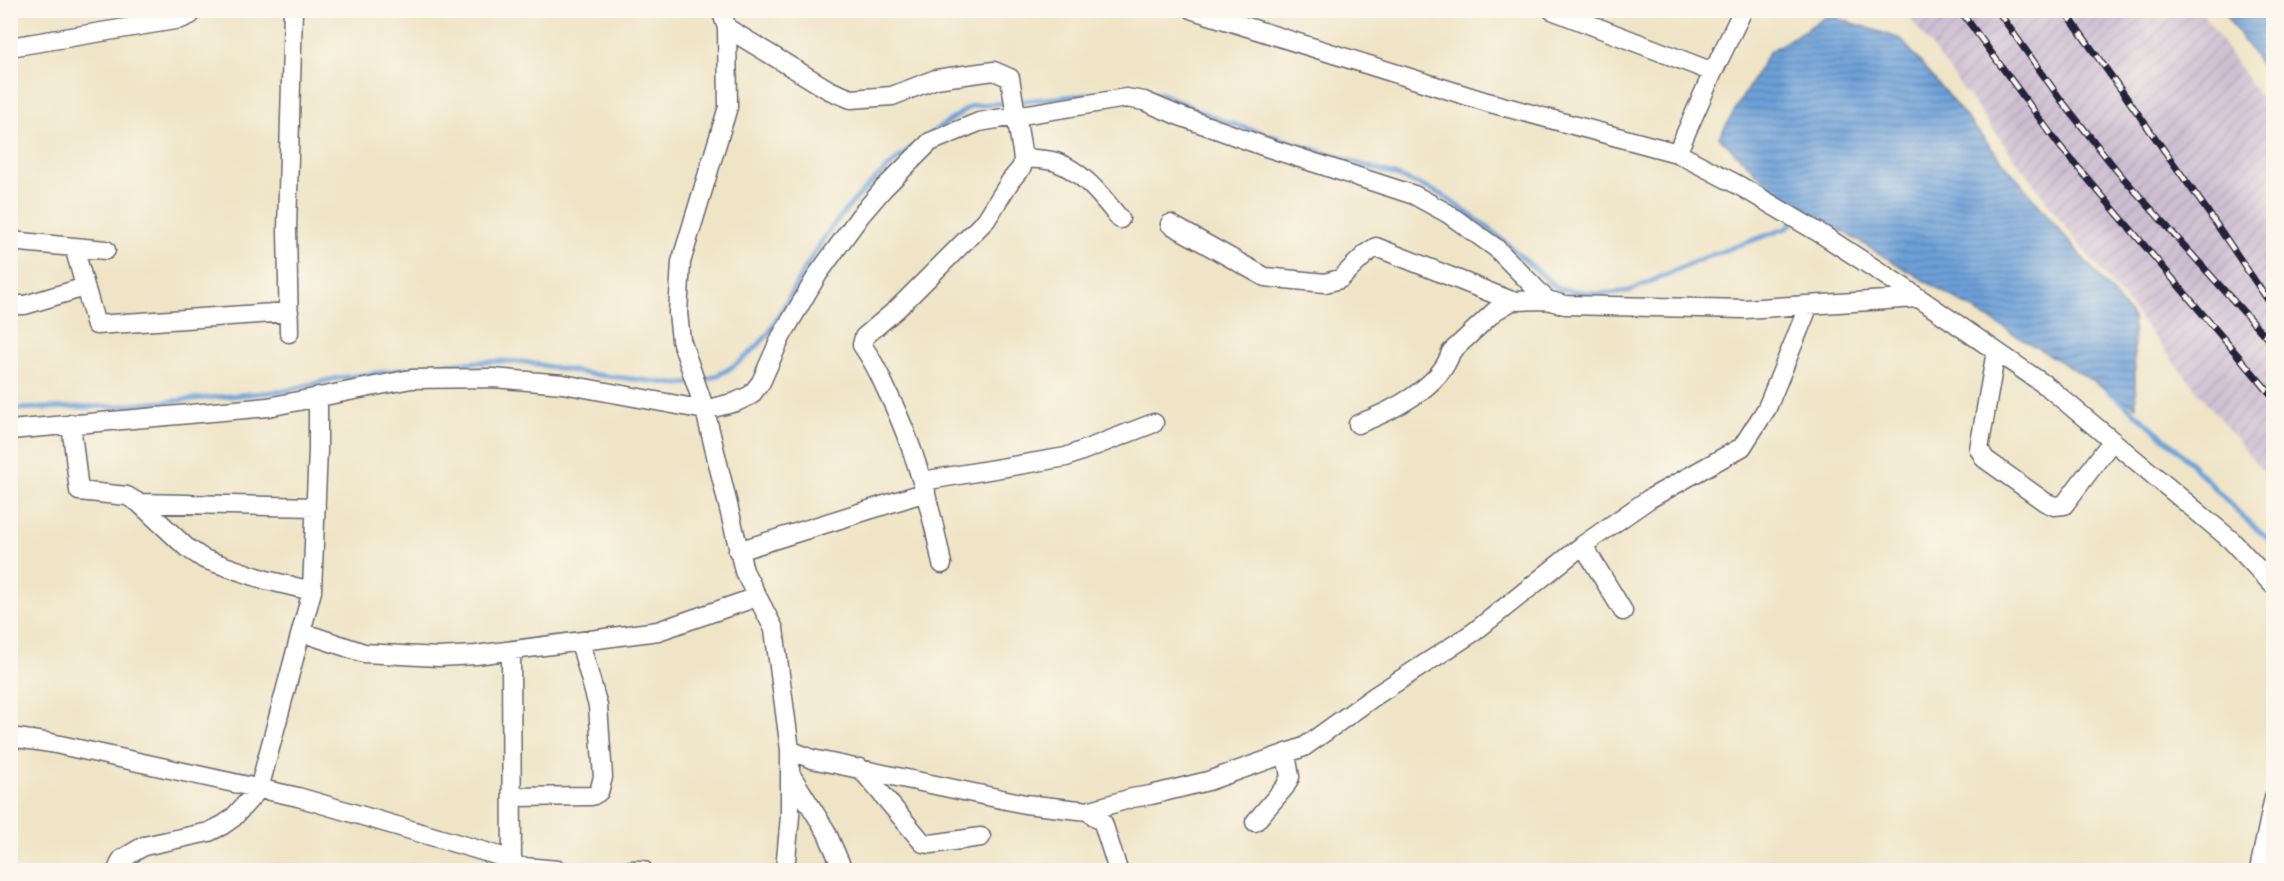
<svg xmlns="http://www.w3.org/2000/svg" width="2284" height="881" font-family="Caveat,sans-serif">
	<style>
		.industrial { fill: url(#industrial-furrows) }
		.water { fill: url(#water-rules); stroke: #48618a; stroke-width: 1.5 }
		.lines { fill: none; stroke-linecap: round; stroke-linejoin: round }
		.stream { stroke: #6da0d8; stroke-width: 5 }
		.minor-casing { stroke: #6a666c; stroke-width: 21 }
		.minor { stroke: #fff; stroke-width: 18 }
		.rail-casing { stroke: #22223b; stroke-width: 7 }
		.rail { stroke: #fbf7ec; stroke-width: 4.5; stroke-dasharray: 14; stroke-linecap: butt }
	</style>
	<defs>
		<pattern id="industrial-furrows" width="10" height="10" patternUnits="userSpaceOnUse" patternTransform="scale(1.5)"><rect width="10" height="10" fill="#cebed2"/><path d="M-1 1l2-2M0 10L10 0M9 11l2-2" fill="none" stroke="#b1a3b5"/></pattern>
		<pattern id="water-rules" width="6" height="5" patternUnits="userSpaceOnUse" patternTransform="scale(1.5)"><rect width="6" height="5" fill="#6da0d8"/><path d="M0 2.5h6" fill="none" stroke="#5982b0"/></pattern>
	</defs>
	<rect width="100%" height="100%" fill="#fbf7ec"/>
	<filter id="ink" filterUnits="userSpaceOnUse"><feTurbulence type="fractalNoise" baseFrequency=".0167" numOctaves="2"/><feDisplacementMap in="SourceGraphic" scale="12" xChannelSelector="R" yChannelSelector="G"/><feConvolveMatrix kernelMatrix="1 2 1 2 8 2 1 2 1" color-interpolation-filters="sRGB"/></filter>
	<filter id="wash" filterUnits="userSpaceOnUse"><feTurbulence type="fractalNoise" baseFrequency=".008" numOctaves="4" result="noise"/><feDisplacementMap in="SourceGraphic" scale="24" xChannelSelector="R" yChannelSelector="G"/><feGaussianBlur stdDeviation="1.35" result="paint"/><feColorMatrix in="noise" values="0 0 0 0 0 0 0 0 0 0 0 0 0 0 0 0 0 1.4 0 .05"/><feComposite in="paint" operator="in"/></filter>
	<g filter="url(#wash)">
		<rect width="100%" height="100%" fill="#efe4c6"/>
		<path class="industrial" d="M1905 11H2201L2273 116V483L2249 455 2071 234Z"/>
		<path class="water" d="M2224 11H2273V82L2229 20Z
			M1829 15 1901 39 2133 318 2136 407 1776 192 1719 137 1769 52Z"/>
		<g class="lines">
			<path class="stream" d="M1141 92 1162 94 1223 121 1395 175 1441 194 1491 230 1558 289 1600 294 1629 291 1706 257 1787 228 1800 215 1813 207
				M932 133 971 106 1105 93
				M2108 390 2173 445 2246 520 2274 544
				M10 409 117 406 284 391 333 379 441 364 500 361 525 362 590 374 675 384C713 386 746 361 769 333 788 300 805 265 827 234 851 201 882 171 914 146"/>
		</g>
	</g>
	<g filter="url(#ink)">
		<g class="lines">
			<g class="minor-casing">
				<path id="minor" d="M721 10 727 28 728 107 681 262 678 313 681 340 705 410 744 571 774 629 790 750 812 759 1025 804 1088 811 1103 823 1118 870
					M1193 10 1487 102 1677 153 1740 186 1823 235 1900 285 2048 387 2231 540 2274 586
					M1552 10 1713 72
					M727 28 829 90 851 99 892 96 936 79 950 77 994 71 1010 78 1023 158 1022 167 1011 180 986 220 897 309 864 337 862 345C872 359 879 373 886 389 914 445 930 502 942 564
					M10 47 181 19 190 15 193 10
					M1677 153 1713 72 1743 10
					M1023 158C1034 159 1046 159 1056 162 1084 172 1103 198 1120 219
					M1170 224 1265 277 1325 283 1340 279 1367 253 1376 247 1512 301
					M10 241 106 250
					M74 247 96 325 289 312
					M10 305H25L85 287
					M289 333 287 229 293 10
					M1996 351 1979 449 1985 459 2045 502 2054 506 2064 505 2112 441
					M71 424 79 491 127 496 139 503 186 547 204 559 266 580 312 591
					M1358 424C1390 412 1441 387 1451 352L1495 311 1512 301 1547 300
					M10 430 268 407 411 379 493 378 563 384 705 410 736 402 751 395 761 382 781 337 818 274 860 216 884 188 930 142 979 122 1126 98 1144 101 1177 115 1269 148 1414 195 1447 213 1496 248 1547 300 1565 305 1745 309 1918 298
					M923 481 1066 457 1154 423
					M139 503 316 507
					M1583 545 1623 611
					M738 551 926 492
					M301 632 364 653 438 657 476 655 658 631 757 597
					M511 651 512 870
					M10 737 51 743 298 797 513 860
					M860 768 923 843 931 844 981 837
					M791 775 826 831 843 870
					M513 797 592 796 599 792 603 777 598 706 580 642
					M1088 811 1132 798 1151 795 1208 781 1304 747 1375 696 1474 632 1583 545 1649 499 1742 447 1767 408 1809 305
					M1255 822 1285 787 1290 777 1286 754
					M513 866 558 870
					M117 870 122 859 144 846 209 832 223 825 233 818 259 789 312 591 318 450V396
					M631 870H643
					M785 870 790 816V750
					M2259 870 2274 797"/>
			</g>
			<use href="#minor" class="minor"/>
			<g class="rail-casing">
				<path id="rail" d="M1960 10 2059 145 2274 398
					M1997 10 2061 100 2118 172 2274 346
					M2064 10 2206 209 2274 309"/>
			</g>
			<use href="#rail" class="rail"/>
		</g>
	</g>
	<rect width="2284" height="881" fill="none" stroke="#fbf7ec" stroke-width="36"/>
</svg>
